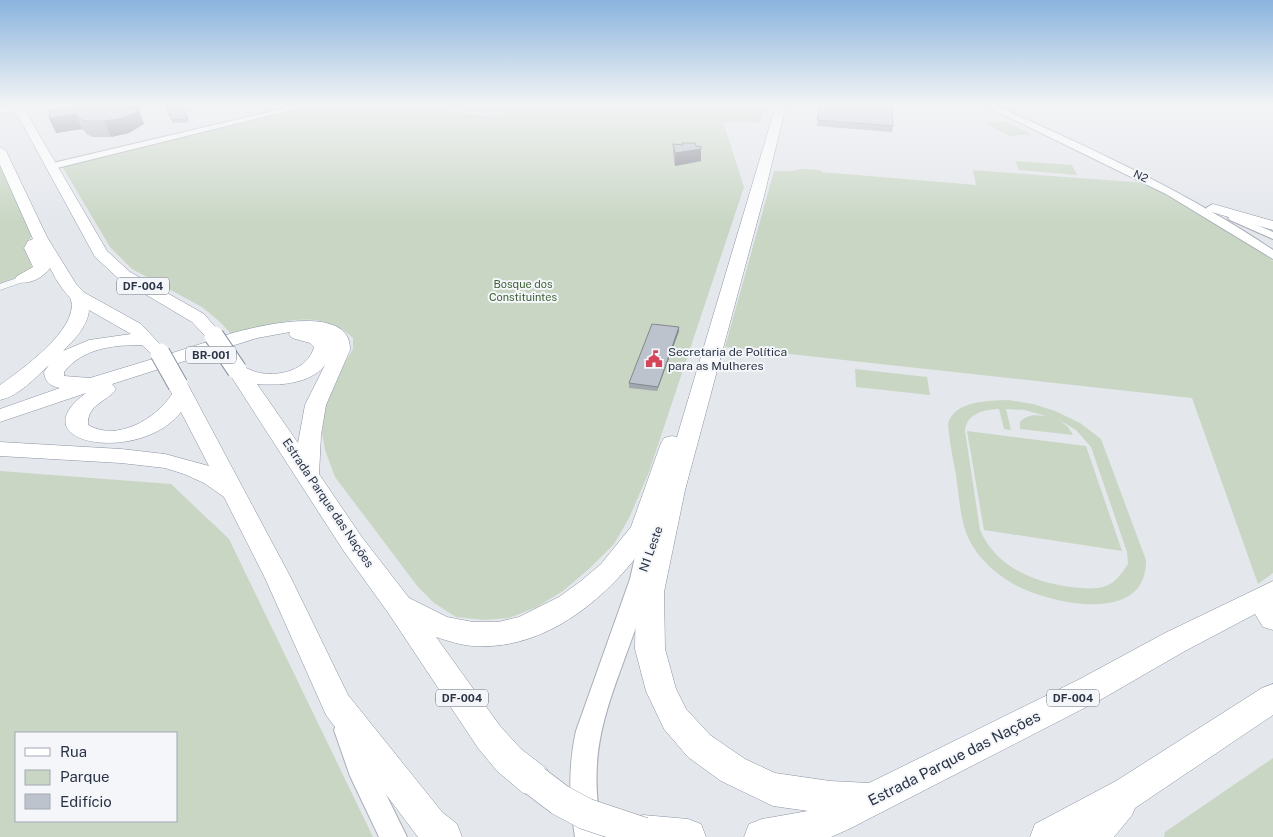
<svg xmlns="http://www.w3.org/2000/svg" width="1273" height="837" font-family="'Public Sans',sans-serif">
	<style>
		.green { fill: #c9d6c4; fill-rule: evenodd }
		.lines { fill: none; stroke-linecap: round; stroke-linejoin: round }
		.street-casing { stroke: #a8aeb7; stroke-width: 1 }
		.secondary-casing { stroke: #a8aeb7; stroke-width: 2 }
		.highway-casing { stroke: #8a94a4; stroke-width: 1 }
		.street { fill: #f7f8fa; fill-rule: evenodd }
		.secondary { fill: #fff; fill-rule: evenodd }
		.highway { fill: #fff; fill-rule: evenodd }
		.highway-bridge-far1-casing { stroke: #8a94a4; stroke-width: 21; stroke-linecap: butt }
		.highway-bridge-casing { stroke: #8a94a4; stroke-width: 32; stroke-linecap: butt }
		.highway-bridge-far1 { stroke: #fff; stroke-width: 19 }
		.highway-bridge { stroke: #fff; stroke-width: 31 }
		.wall { fill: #a3a8af }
		.shaded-wall { fill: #84888f }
		.building { fill: #bdc3cc; stroke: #84888f }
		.labels { text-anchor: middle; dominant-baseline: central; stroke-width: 4; stroke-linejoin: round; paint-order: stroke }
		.far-street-label { font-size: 11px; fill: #2a3446; stroke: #f4f6f9 }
		.far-park-label { font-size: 11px; fill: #3f6237; stroke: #f4f6f9 }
		.shield { fill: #f4f6f9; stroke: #676e7c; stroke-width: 1 }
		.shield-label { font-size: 11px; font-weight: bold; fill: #2a3446 }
		.poi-label { font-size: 12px; fill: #2a3446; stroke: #f4f6f9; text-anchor: start }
		.street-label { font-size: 12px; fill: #2a3446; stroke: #f4f6f9 }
		.near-street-label { font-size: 15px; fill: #2a3446; stroke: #f4f6f9 }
	</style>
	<rect width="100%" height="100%" fill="#e4e7ec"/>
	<path class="green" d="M314 105H403L488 116 552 107 491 114 415 105H766L760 123 723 122 744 187 649 472 629 518 614 544 590 568 563 591 537 607 509 618 484 620 456 617 434 603 418 587 335 477 325 450 322 432 325 406 335 380 353 349V338C319 305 271 324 233 336L220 322 202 307 132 269 110 247 62 166Z
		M1005 121 1031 134 1010 136 985 123Z
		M1015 161 1072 165 1077 175 1019 170Z
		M0 166 32 236 25 245 33 271 0 283Z
		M801 169 821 170V172L976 185 973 170 1145 183 1171 196 1258 249 1273 261V573L1258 584 1192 398 725 347 774 171H792Z
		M855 369 927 377 930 395 856 387Z
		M1008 400 1033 404 1055 411 1080 423 1101 439 1146 560C1147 625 1055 604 1019 587 1003 579 986 566 976 551 960 530 960 501 956 475 953 458 949 440 948 423 956 400 988 401 1008 400ZM999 409 1004 429 1011 430 1006 409 1025 410 1049 417C1039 415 1028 413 1020 422V429L1073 435 1068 427 1059 420 1076 430 1091 447 1127 552 1128 564C1122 573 1116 582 1106 586 1095 590 1083 588 1071 587 1033 582 996 567 980 530L965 431C967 413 983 410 999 409Z
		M967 431 1086 446 1122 551 984 530Z
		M0 471 171 484 229 539 373 837H0ZM16 733H176V821H16Z
		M1273 758V837H1164L1165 832Z"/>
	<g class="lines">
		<g class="street-casing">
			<path id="street" d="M23 276 26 277V281L0 290V284Z"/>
		</g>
		<g class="secondary-casing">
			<path id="secondary" d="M298 105H311L53 169 48 166 53 163Z
				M984 105H994C1090 148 1185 191 1273 250V259L1166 194Z
				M1234 215 1273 232V239L1230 220 1228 218 1230 216Z
				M652 515 659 517 661 522 652 570 653 572C647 591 642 611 635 630 607 709 585 751 603 837H575C569 801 568 767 576 731L630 579 643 522 645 517Z
				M346 719 355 722 374 770 407 837H379L350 776 334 730 337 722Z"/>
		</g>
		<g class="highway-casing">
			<path id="highway" d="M14 105H24L26 112 107 251 130 272 204 314 223 336C248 328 352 300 350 350L326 405 321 435 319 474 361 536 409 598 447 617 473 622H498L519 617 559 597 581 581 601 564 631 527 661 443 664 438 672 436 677 437 776 105H786L764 196 685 490 664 592 665 649 676 689 686 709 710 735 745 759 775 773 830 781 869 783 1078 680 1165 633 1273 581V630L1263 627 1255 614 1185 651 1100 700 849 829 831 837H744L749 824 762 819 808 811 773 806 721 781 688 757 664 729 646 691 635 649 636 592 649 540C610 596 547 651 473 646 461 645 448 641 436 637L500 726 521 749 547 769 552 781 547 793 535 797 523 793 497 771 478 748 389 614 343 550 227 370 230 366C241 363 246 369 256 372 278 378 308 370 314 347L310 343 292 338 289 334 290 332 257 338 112 384 116 389C106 403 87 404 88 425 117 442 156 419 172 394L168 385 171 381 178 379 185 381 188 385 291 578 348 695 442 812 457 824 462 837H418L326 715 265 578 224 497 204 483 184 474 165 468 121 463 0 456V442L121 449 165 454 209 466 181 412C140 465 17 444 86 393L0 422V409L60 388C50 386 45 382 44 372L49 365C35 378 19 396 0 400V385C21 370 79 329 71 300 70 296 64 292 62 288 57 282 54 275 50 268 43 278 29 285 17 282L15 279 17 276 33 267 24 248 28 241 33 239 0 165V147L6 151 47 237 76 284 85 293 141 324 169 354 210 341 192 322 118 278 95 257 17 114 13 112 0 113V107ZM89 310 131 334 89 340 63 351C74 340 88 326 89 310ZM142 345 156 358 90 378 64 376V372C83 348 113 345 142 345ZM325 365 305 405 298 443 257 384C279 386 311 384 325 365Z
				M1213 204 1273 221V230L1208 211 1206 208Z
				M1273 684V715L1135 808 1132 815 1114 837H1030L1035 824 1116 781 1262 688Z
				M643 815 688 819 701 824 706 837H627L625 833 630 820Z"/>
		</g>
		<use href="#street" class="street"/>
		<use href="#secondary" class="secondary"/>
		<use href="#highway" class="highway"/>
		<g class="highway-bridge-far1-casing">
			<path id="highway-bridge-far1" d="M214 336 237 370
				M160 353 178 385"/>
		</g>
		<g class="highway-bridge-casing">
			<path id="highway-bridge" d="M535 781 560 800 586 814 643 833"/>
		</g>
		<use href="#highway-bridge-far1" class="highway-bridge-far1"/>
		<use href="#highway-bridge" class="highway-bridge"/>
	</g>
	<path class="wall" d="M83 105H143L144 106 138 109 144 124 129 133 111 137H93L88 135 82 129 56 133 49 118 83 107Z
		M820 105 893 126 892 132 817 126Z
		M166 106 188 119 189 122 173 123Z
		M682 143 701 161 675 166 673 156V144L682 145Z
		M679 331 657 391 629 388V383Z"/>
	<path class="shaded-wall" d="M117 105H143L144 106 131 114 139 110 144 124 129 133 111 137 104 121Z
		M76 114 82 129 56 133 49 118Z
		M701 149V161L675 166V153Z
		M679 327V331L657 391 658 387Z"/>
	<path class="building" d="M83 105H119L139 110 123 118 104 121H87L82 120 76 114 49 118 50 111 83 107Z
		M182 105 188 119 172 120 166 106Z
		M820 105H892L893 126 817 120Z
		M682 143H695L696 146 701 147V149L675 153 673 144 683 145Z
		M652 324 679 327 658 387 629 383Z"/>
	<linearGradient id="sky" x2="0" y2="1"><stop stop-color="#8ab4dd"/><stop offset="0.47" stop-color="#f3f4f6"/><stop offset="1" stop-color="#f3f4f6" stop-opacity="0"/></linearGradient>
	<rect width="1273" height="222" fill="url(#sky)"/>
	<defs>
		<g id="civic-bare" transform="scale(1.35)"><path d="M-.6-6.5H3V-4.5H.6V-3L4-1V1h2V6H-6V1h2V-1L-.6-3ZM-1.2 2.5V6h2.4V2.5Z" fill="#d5455a" stroke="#f4f6f9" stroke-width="2.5" paint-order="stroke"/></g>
	</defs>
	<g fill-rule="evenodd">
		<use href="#civic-bare" x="654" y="359"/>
	</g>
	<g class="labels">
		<g class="far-street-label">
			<text transform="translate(1141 176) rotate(25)">N2</text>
		</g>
		<g class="far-park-label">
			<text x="523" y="284">Bosque dos<tspan x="523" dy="13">Constituintes</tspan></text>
		</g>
		<g class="shield">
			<rect x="117" y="277.5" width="52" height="17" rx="4"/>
			<rect x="186" y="346.5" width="50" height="17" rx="4"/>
			<rect x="436" y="689.5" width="52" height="17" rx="4"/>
			<rect x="1047" y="689.5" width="52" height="17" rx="4"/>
		</g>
		<g class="shield-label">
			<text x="143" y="286">DF-004</text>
			<text x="211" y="355">BR-001</text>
			<text x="462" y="698">DF-004</text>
			<text x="1073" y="698">DF-004</text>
		</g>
		<g class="poi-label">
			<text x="668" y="352">Secretaria de Política<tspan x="668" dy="14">para as Mulheres</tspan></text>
		</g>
		<g class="street-label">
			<text transform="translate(328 503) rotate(56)">Estrada Parque das Nações</text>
			<text transform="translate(651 549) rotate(-70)">N1 Leste</text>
		</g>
		<g class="near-street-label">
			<text transform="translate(954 758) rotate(-27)">Estrada Parque das Nações</text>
		</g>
	</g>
	<rect x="15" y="732" width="162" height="90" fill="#f4f6f9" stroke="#a3a8b1"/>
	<rect x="25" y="748" width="25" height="8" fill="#ffffff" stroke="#a3a8b1"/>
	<text x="60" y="757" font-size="15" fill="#2a3446">Rua</text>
	<rect x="25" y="770" width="25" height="15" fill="#c9d6c4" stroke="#a3a8b1"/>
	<text x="60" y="782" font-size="15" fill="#2a3446">Parque</text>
	<rect x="25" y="794" width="25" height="15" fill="#bdc3cc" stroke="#a3a8b1"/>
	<text x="60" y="807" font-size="15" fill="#2a3446">Edifício</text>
</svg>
